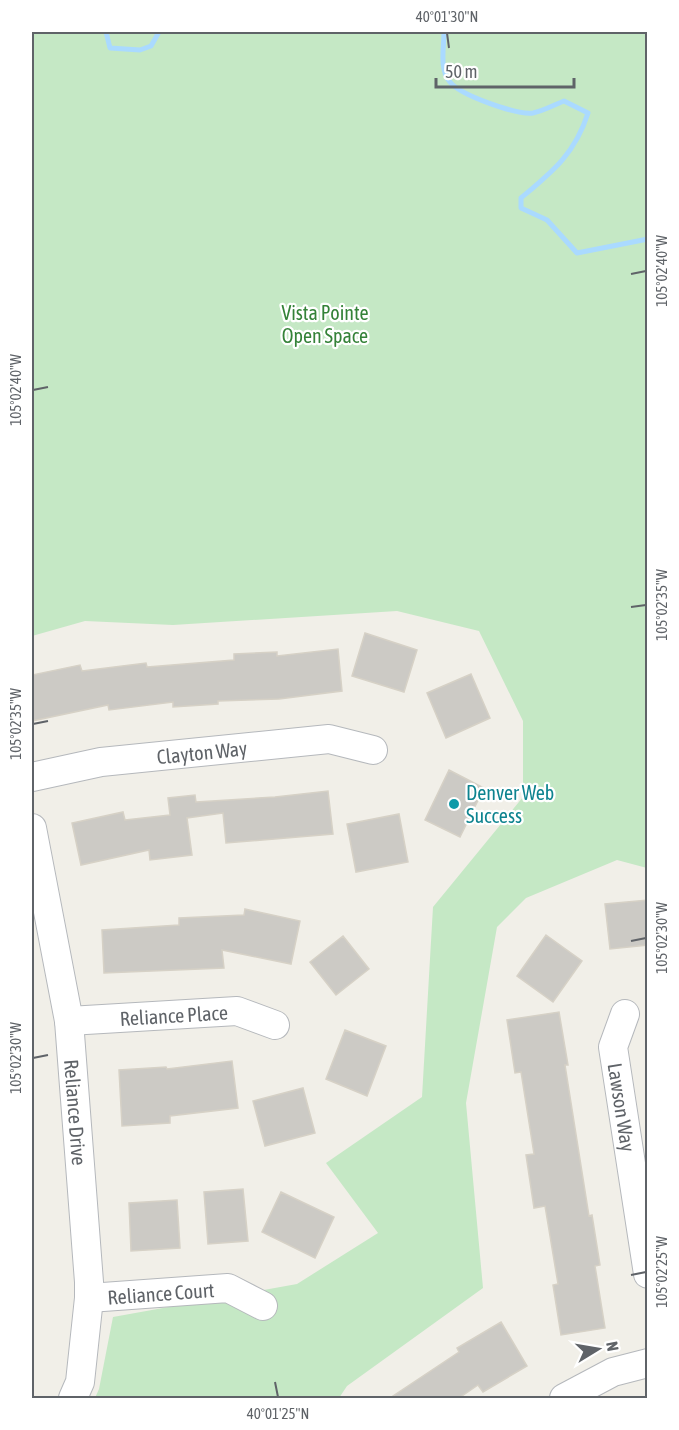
<svg xmlns="http://www.w3.org/2000/svg" width="679" height="1430" font-family="'Asap Condensed',sans-serif">
	<style>
		.green { fill: #c5e8c5 }
		.lines { fill: none; stroke-linecap: round; stroke-linejoin: round }
		.stream { stroke: #aadaff; stroke-width: 5 }
		.building { fill: #cccac5; stroke: #d6d1c6; stroke-width: 1.5 }
		.minor-casing { stroke: #b5b8bc; stroke-width: 30 }
		.minor { stroke: #fff; stroke-width: 28 }
		.ticks { fill: none; stroke: #5f6368; stroke-width: 2 }
		.culture-dot { fill: #0f9aa8; stroke: #fff; stroke-width: 2 }
		.labels { text-anchor: middle; dominant-baseline: central; stroke-width: 4.5; stroke-linejoin: round; paint-order: stroke }
		.park-label { font-size: 20px; fill: #348238; stroke: #fff }
		.street-label { font-size: 20px; fill: #5f6368; stroke: #fff }
		.culture-label { font-size: 20px; fill: #0d838f; stroke: #fff; text-anchor: start }
		.neatline { fill: none; stroke: #5f6368; stroke-width: 2 }
		.ticks-label { font-size: 15px; text-anchor: middle; fill: #5f6368 }
	</style>
	<rect width="100%" height="100%" fill="#f1efe8"/>
	<path class="green" d="M32 32H647V868L617 860 526 898 497 927 466 1103 483 1288 347 1386 339 1398H95L99 1389 113 1317 297 1284 378 1233 326 1163 422 1097 433 907 523 797V721L479 631 397 611 173 625 85 621 32 636Z"/>
	<g class="lines">
		<path class="stream" d="M106 32 110 48 140 50 151 46 159 32
			M444 32C444 47 439 70 450 82 460 95 516 115 533 113 543 111 554 105 564 101L588 113C575 154 552 172 521 198V208L547 220 577 253 648 239"/>
	</g>
	<path class="building" d="M365 633 417 650 404 692 352 676Z
		M338 649 342 691 279 699 218 701V704L173 707V702L109 710 108 705 32 721V675L80 665 82 671 146 663 147 667 234 660V654L277 652V656Z
		M471 674 490 718 446 738 427 693Z
		M449 770 484 788 460 837 425 820Z
		M328 791 333 834 226 843 223 813 187 818 192 855 150 860 149 850 81 865 72 823 123 812 125 820 170 815 168 798 195 795 196 802 275 797Z
		M399 814 408 862 356 872 347 824Z
		M648 900V945L610 949 605 904Z
		M245 909 300 921 291 964 222 950 224 968 104 973 102 930 179 925V918L244 915Z
		M546 935 582 961 553 1002 517 976Z
		M343 936 369 969 336 995 310 962Z
		M559 1012 568 1065H565L589 1216 592 1215 600 1265 595 1266 605 1328 561 1335 553 1285 558 1284 545 1206 534 1208 526 1155 534 1154 521 1072 515 1073 507 1020Z
		M345 1030 386 1046 367 1096 326 1079Z
		M232 1061 238 1108 170 1116V1123L122 1126 119 1070 166 1067 167 1069Z
		M303 1088 315 1133 265 1146 253 1101Z
		M243 1189 248 1241 208 1244 204 1192Z
		M281 1192 334 1217 315 1258 262 1232Z
		M177 1200 180 1248 131 1251 129 1203Z
		M501 1322 527 1366 483 1392 478 1385 459 1398H390L459 1352 457 1348Z"/>
	<g class="lines">
		<g class="minor-casing">
			<g id="minor">
				<path id="s1" d="M32 777 101 762 329 739 373 750"/>
				<path id="s2" d="M32 828 69 1021 89 1282V1298L80 1382 73 1398"/>
				<path id="s3" d="M625 1014 613 1047 648 1274"/>
				<path id="s4" d="M69 1021 237 1011 275 1025"/>
				<path id="s5" d="M89 1298 228 1288 263 1306"/>
				<path d="M564 1398 613 1372 648 1363"/>
			</g>
		</g>
		<use href="#minor" class="minor"/>
	</g>
	<path class="ticks" d="M447 33 449 48M631 274 646 271M33 390 48 387M631 607 646 605M33 724 48 721M631 941 646 938M33 1058 48 1055M631 1275 646 1272M275 1382 278 1397"/>
	<circle class="culture-dot" cx="454" cy="804" r="6"/>
	<g class="labels">
		<g class="park-label">
			<text x="325" y="312">Vista Pointe<tspan x="325" dy="23">Open Space</tspan></text>
		</g>
		<g class="street-label">
			<text stroke="none"><textPath href="#s1" startOffset="172">Clayton Way</textPath></text>
			<text stroke="none"><textPath href="#s4" startOffset="105">Reliance Place</textPath></text>
			<text stroke="none"><textPath href="#s3" startOffset="96">Lawson Way</textPath></text>
			<text stroke="none"><textPath href="#s2" startOffset="288">Reliance Drive</textPath></text>
			<text stroke="none"><textPath href="#s5" startOffset="72">Reliance Court</textPath></text>
		</g>
		<g class="culture-label">
			<text x="466" y="792">Denver Web<tspan x="466" dy="23">Success</tspan></text>
		</g>
	</g>
	<rect width="679" height="1430" fill="none" stroke="#ffffff" stroke-width="66"/>
	<g transform="translate(598 1349) rotate(79)" stroke="#ffffff" stroke-width="4.5" paint-order="stroke">
	<path d="M0-4.5L10 22L0 15L-10 22Z" fill="#5f6368"/>
	<text y="-9" font-size="16" font-weight="bold" text-anchor="middle" fill="#5f6368">N</text>
	</g>
	<path d="M436 78v9h138v-9" fill="none" stroke="#5f6368" stroke-width="3"/>
	<text x="445" y="78" font-size="18" fill="#5f6368" stroke="#ffffff" stroke-width="4.5" paint-order="stroke">50 m</text>
	<rect x="33" y="33" width="613" height="1364" class="neatline"/>
	<g class="ticks-label">
		<text x="447" y="22">40°01'30"N</text>
		<text transform="translate(662 271) rotate(-90)" y="5">105°02'40"W</text>
		<text transform="translate(16 390) rotate(-90)" y="5">105°02'40"W</text>
		<text transform="translate(662 605) rotate(-90)" y="5">105°02'35"W</text>
		<text transform="translate(16 724) rotate(-90)" y="5">105°02'35"W</text>
		<text transform="translate(662 938) rotate(-90)" y="5">105°02'30"W</text>
		<text transform="translate(16 1058) rotate(-90)" y="5">105°02'30"W</text>
		<text transform="translate(662 1272) rotate(-90)" y="5">105°02'25"W</text>
		<text x="278" y="1419">40°01'25"N</text>
	</g>
</svg>
